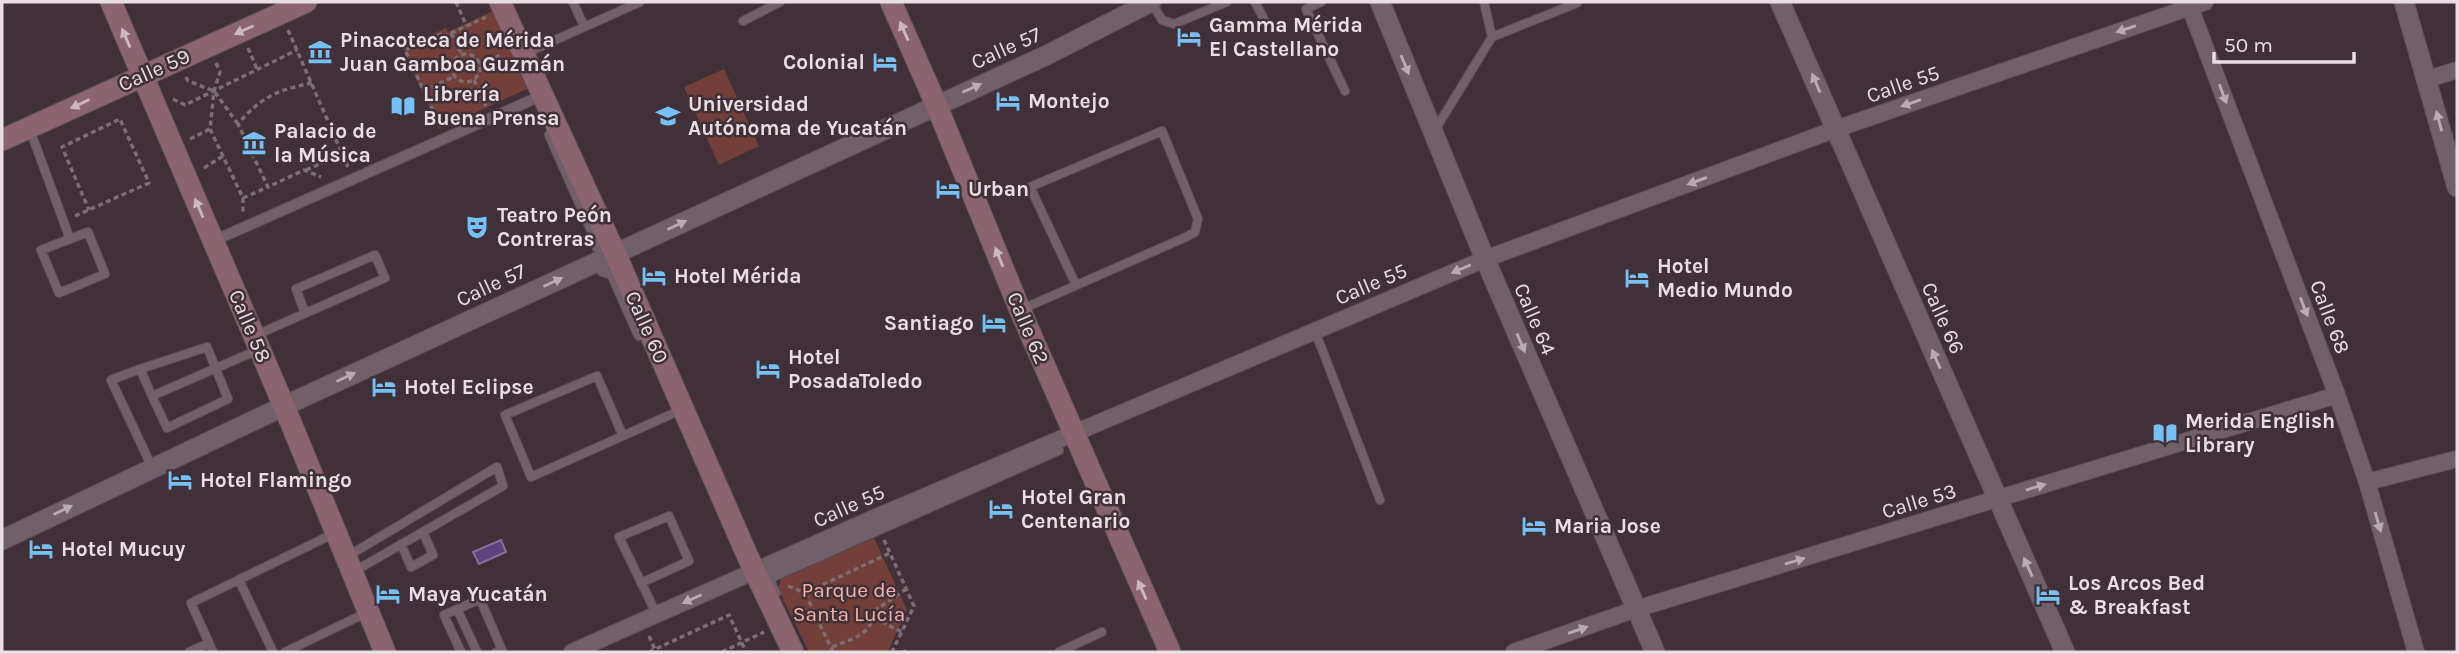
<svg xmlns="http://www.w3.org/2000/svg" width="2459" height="654" font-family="Karla,sans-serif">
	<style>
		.green { fill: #733f38 }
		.water { fill: #5e417f; stroke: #87709d; stroke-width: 2 }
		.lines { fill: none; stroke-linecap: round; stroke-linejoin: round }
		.service-casing { stroke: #5c5057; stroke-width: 10 }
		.pedestrian-casing { stroke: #5c5057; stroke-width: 12 }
		.minor-casing { stroke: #5c5057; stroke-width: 18 }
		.tertiary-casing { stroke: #5c5057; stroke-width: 21 }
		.secondary-casing { stroke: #5c5057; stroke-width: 23 }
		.path { stroke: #7b6e75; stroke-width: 3.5; stroke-dasharray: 5 3.5; stroke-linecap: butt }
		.service { stroke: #716069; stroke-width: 8 }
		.pedestrian { stroke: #716069; stroke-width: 10 }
		.minor { stroke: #716069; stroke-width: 16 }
		.tertiary { stroke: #716069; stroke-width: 19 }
		.secondary { stroke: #8c6470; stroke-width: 21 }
		.oneway { fill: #b8acb2 }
		.oneway2 { fill: #ccb9c0 }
		.labels { text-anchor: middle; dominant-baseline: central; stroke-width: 5; stroke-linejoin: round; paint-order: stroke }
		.poi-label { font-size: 21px; font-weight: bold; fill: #e8dee3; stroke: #403139; text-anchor: start }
		.street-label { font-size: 21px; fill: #e8dee3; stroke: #403139 }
		.park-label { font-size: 21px; fill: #f6b3a9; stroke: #403139 }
	</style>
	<rect width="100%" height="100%" fill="#403139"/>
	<path class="green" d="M493 11 529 88 439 129 403 48 446 28 448 32Z
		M724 69 759 146 719 165 684 87Z
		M874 538 907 610 888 651 809 652 778 589 781 579Z"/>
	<path class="water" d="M501 540 506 552 479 564 473 552Z"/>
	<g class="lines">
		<g class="service-casing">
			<path id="service" d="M573 2 584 26
				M1151 2 1162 20 1174 24 1227 2
				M1255 2 1267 25
				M1321 2 1306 9 1345 91
				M1484 2 1492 37
				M743 21 780 2
				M524 54 640 2
				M30 130 70 239 88 232 105 274 59 293 41 250 70 239
				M1435 130 1492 37 1577 3
				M1020 310 1186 237 1195 232 1198 219 1162 131 1030 187 1076 285
				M1315 331 1380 500
				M254 336 385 278 375 255 296 289 305 313
				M140 369 207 347 228 399 167 428 152 396
				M623 436 597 376 505 415 531 477 683 409
				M152 467 111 380 140 369 152 396 260 349
				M401 544 411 567 433 555 423 532
				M348 556 497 467 503 486 353 572
				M239 580 273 652
				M641 583 689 561 669 516 619 537 657 615
				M457 609 477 652
				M209 643 191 603 335 533
				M189 652 209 643 213 652
				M285 652 368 612
				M461 652 444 615 480 599 502 650 496 652
				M1059 652 1102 632"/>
		</g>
		<g class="pedestrian-casing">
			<path id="pedestrian" d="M550 135 599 246 598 248
				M213 241 543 95
				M602 271 612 274 639 335
				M775 593 770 583 771 577 1058 450"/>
		</g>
		<g class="minor-casing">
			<path id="minor" d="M2188 2 2337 395 2367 482 2416 652
				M2428 79 2457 70
				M2367 482 2457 459
				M572 652 874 518 1485 259 1836 129 2205 2
				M1514 652 1636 609 2337 395"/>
		</g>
		<g class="tertiary-casing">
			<path id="tertiary" d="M1380 2 1485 259 1655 652
				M1780 2 2065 652
				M2404 2 2457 187
				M2 540 284 406 1047 55 1151 2"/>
		</g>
		<g class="secondary-casing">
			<path id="secondary" d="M111 2 284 406 385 652
				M500 2 615 253 748 557 793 652
				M891 2 936 104 1020 310 1170 652
				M2 140 306 2"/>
		</g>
		<path class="path" d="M456 2 466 25
			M288 30 348 167
			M451 33 462 55
			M248 48 257 69
			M452 68a14 14 0 1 1 28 0a14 14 0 1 1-28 0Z
			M216 63 220 72 214 91 210 129 243 198V214
			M480 65 503 54
			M186 77 188 81 214 91 238 124
			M474 80 486 106
			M312 83C277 90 261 97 238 124L268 187 304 170 321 177
			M424 91 455 76
			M173 99 185 105 297 50
			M440 126 405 50 444 33 445 36 486 17
			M190 139 210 129
			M204 168 223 156
			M306 170 342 154
			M243 198 268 187
			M75 216 149 183 120 119 62 147 89 210
			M884 540 914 606 892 652
			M788 586 805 593
			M874 618 902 632
			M649 636 656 652
			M832 647C852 639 872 635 874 611L906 589
			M649 652 729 615 746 652
			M722 652 764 632
			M833 652 805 593 890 553
			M903 652 906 651"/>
		<use href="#service" class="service"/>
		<use href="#pedestrian" class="pedestrian"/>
		<use href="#minor" class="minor"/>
		<use href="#tertiary" class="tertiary"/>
		<use href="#secondary" class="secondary"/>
	</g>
	<defs><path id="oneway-solid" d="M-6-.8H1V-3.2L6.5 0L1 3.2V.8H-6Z" transform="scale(1.75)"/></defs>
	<g class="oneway">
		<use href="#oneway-solid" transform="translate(2126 29) rotate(161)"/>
		<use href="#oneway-solid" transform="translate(1405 65) rotate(68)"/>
		<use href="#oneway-solid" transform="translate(1816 83) rotate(-113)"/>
		<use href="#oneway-solid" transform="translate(972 88) rotate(-24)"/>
		<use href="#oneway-solid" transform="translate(2223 94) rotate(69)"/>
		<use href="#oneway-solid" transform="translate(1911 103) rotate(161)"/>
		<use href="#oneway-solid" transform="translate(2439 121) rotate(-105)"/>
		<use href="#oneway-solid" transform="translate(1697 181) rotate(160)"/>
		<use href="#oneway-solid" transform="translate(677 225) rotate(-25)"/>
		<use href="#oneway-solid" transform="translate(1461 269) rotate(157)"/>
		<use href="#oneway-solid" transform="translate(553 282) rotate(-25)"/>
		<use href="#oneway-solid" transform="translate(2304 307) rotate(69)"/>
		<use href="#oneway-solid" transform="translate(1521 343) rotate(67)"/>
		<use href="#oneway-solid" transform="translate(1936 359) rotate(-114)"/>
		<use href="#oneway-solid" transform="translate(346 377) rotate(-25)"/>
		<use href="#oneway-solid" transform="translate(2036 487) rotate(-17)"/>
		<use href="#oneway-solid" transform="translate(63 510) rotate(-26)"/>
		<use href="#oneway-solid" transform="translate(2378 522) rotate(74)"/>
		<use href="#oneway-solid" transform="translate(1795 561) rotate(-17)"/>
		<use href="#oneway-solid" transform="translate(2028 567) rotate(-114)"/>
		<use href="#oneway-solid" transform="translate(692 599) rotate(156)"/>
		<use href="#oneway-solid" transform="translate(1578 630) rotate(-19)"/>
	</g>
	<g class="oneway2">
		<use href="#oneway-solid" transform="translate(244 30) rotate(156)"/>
		<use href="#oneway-solid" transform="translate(904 31) rotate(-114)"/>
		<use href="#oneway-solid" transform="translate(126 38) rotate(-113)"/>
		<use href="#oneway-solid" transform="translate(80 104) rotate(155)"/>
		<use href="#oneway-solid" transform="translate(199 208) rotate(-113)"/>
		<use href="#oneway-solid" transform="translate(999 257) rotate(-112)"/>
		<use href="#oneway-solid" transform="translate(1142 590) rotate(-114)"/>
	</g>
	<defs>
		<g id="hotel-bare" transform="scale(1.89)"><path d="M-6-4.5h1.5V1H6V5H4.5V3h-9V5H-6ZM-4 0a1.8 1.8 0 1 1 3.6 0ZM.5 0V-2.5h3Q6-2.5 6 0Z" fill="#75c0f6" stroke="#403139" stroke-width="2.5" paint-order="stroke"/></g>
		<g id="museum-bare" transform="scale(1.89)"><path d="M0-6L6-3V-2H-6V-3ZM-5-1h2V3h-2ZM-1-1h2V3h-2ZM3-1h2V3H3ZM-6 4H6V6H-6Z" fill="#75c0f6" stroke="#403139" stroke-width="2.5" paint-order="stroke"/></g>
		<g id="library-bare" transform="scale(1.89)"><path d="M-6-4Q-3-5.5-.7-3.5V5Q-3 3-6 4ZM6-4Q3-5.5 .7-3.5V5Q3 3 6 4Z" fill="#75c0f6" stroke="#403139" stroke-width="2.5" paint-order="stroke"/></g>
		<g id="university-bare" transform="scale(1.89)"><path d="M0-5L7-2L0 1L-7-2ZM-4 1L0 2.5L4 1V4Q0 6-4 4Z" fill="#75c0f6" stroke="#403139" stroke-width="2.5" paint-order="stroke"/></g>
		<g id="theatre-bare" transform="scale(1.89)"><path d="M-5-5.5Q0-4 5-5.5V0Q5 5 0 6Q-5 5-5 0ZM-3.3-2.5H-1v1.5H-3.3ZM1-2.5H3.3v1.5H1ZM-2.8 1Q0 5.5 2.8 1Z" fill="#75c0f6" stroke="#403139" stroke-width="2.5" paint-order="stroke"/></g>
	</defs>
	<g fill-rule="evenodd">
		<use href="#hotel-bare" x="1189" y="37"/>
		<use href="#museum-bare" x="320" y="52"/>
		<use href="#hotel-bare" x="885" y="62"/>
		<use href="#hotel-bare" x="1008" y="101"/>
		<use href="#library-bare" x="403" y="106"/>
		<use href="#university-bare" x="668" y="116"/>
		<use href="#museum-bare" x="254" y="143"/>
		<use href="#hotel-bare" x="948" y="189"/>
		<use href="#theatre-bare" x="477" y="227"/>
		<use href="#hotel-bare" x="654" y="276"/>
		<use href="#hotel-bare" x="1637" y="278"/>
		<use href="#hotel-bare" x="994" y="323"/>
		<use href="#hotel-bare" x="768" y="369"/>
		<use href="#hotel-bare" x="384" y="387"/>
		<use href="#library-bare" x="2165" y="433"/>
		<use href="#hotel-bare" x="180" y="480"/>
		<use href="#hotel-bare" x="1001" y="509"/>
		<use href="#hotel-bare" x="1534" y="526"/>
		<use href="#hotel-bare" x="41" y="549"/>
		<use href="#hotel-bare" x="388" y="594"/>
		<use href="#hotel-bare" x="2048" y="595"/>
	</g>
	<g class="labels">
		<g class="poi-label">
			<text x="1209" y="25">Gamma Mérida<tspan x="1209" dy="24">El Castellano</tspan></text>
			<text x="340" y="40">Pinacoteca de Mérida<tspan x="340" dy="24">Juan Gamboa Guzmán</tspan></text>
			<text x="865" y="62" text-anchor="end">Colonial</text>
			<text x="423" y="94">Librería<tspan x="423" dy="24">Buena Prensa</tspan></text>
			<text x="1028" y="101">Montejo</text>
			<text x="688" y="104">Universidad<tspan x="688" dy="24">Autónoma de Yucatán</tspan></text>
			<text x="274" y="131">Palacio de<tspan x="274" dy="24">la Música</tspan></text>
			<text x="968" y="189">Urban</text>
			<text x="497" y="215">Teatro Peón<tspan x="497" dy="24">Contreras</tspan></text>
			<text x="1657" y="266">Hotel<tspan x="1657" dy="24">Medio Mundo</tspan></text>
			<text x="674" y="276">Hotel Mérida</text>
			<text x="974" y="323" text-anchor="end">Santiago</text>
			<text x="788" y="357">Hotel<tspan x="788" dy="24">PosadaToledo</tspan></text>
			<text x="404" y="387">Hotel Eclipse</text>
			<text x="2185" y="421">Merida English<tspan x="2185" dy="24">Library</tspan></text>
			<text x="200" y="480">Hotel Flamingo</text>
			<text x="1021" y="497">Hotel Gran<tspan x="1021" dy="24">Centenario</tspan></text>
			<text x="1554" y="526">Maria Jose</text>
			<text x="61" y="549">Hotel Mucuy</text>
			<text x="2068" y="583">Los Arcos Bed<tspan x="2068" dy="24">&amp; Breakfast</tspan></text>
			<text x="408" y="594">Maya Yucatán</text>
		</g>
		<g class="street-label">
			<text transform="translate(1006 48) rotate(-24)">Calle 57</text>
			<text transform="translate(154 70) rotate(-24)">Calle 59</text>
			<text transform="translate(1903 84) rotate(-19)">Calle 55</text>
			<text transform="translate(1371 284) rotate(-23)">Calle 55</text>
			<text transform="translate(491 285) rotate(-25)">Calle 57</text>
			<text transform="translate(2330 317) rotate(69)">Calle 68</text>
			<text transform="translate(1943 318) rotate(66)">Calle 66</text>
			<text transform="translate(1535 319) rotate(67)">Calle 64</text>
			<text transform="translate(250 326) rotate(67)">Calle 58</text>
			<text transform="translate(647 327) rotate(66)">Calle 60</text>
			<text transform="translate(1028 328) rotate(67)">Calle 62</text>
			<text transform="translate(1919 501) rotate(-17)">Calle 53</text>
			<text transform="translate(849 506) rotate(-24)">Calle 55</text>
		</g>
		<g class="park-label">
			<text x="849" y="590">Parque de<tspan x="849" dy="24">Santa Lucía</tspan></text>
		</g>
	</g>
	<rect width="2459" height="654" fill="none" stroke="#e8dee3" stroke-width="7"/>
	<path d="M2214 52v10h140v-10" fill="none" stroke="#e8dee3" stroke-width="3.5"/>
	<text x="2224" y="52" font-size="21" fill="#e8dee3" stroke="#403139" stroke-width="5" paint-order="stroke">50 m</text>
</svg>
